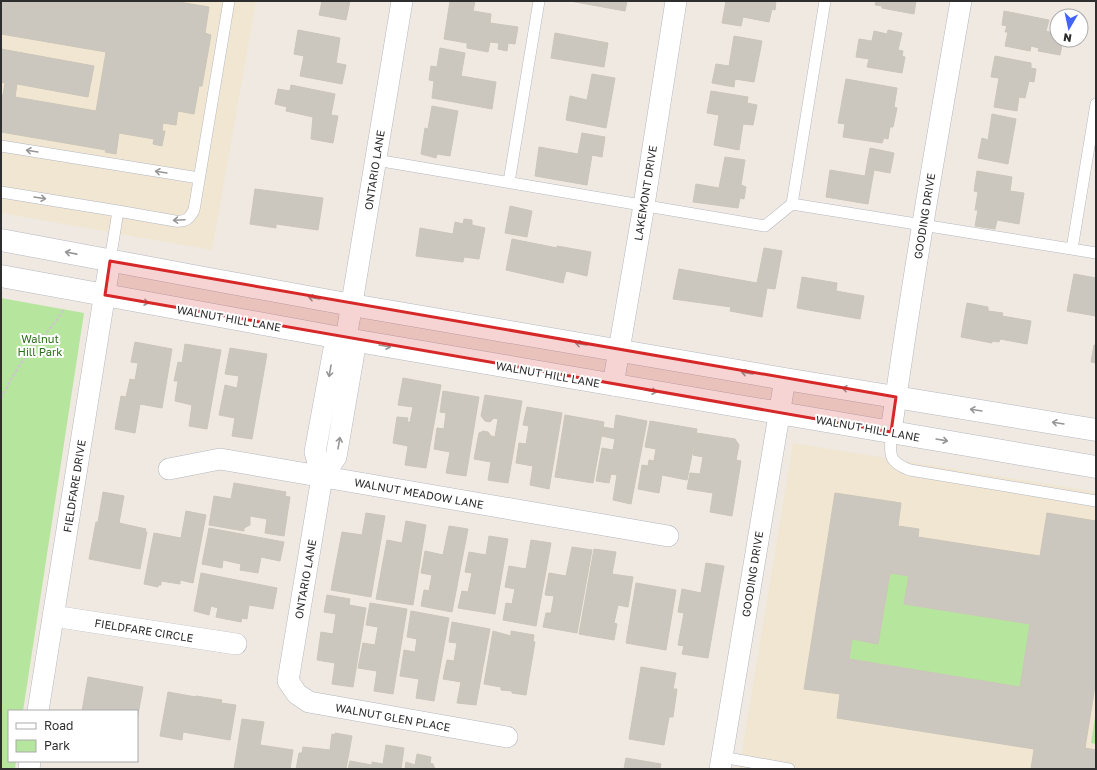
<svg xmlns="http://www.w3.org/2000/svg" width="1097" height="770" font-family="'Golos Text',sans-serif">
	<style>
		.education { fill: #f0e6d1 }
		.green { fill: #b6e59e }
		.building { fill: #cbc7bf; stroke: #cbc5ba; fill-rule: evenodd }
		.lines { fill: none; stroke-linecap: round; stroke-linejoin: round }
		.service-casing { stroke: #b4b7c1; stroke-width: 12 }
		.minor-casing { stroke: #b4b7c1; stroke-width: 22 }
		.secondary-casing { stroke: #b4b7c1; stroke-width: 23 }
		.path { stroke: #c9c9c9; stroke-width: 2.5; stroke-dasharray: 3 2; stroke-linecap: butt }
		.service { stroke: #fff; stroke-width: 11 }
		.minor { stroke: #fff; stroke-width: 21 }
		.secondary { stroke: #fff; stroke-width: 22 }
		.oneway { stroke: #969696 }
		.marked { fill: #d62828; fill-opacity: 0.2; stroke: #d62828; stroke-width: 3; stroke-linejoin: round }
		.labels { text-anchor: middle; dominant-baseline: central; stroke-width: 4; stroke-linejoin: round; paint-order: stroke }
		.street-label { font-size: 11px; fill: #2e2e2e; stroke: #fff }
		.park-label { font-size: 11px; fill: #2c6e1b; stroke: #fff }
	</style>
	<rect width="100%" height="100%" fill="#efe9e1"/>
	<path class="education" d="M1 1H256L212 250 1 213Z
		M793 443 1096 492V769H739Z"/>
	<path class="green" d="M1 298 84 313 23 711H9V761H16L15 769H1Z
		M890 573 909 576 905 604 1030 624 1020 687 849 659 852 639 878 643Z
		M1096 710V744L1091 743Z"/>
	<path class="building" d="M1 1H173L209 7 205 33 211 35 202 86H199L194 114 178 111 176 125 163 123 162 131H165L162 146 153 144 154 139 119 133 116 154 105 152 106 150 1 132V95H3L5 83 1 82V49L94 66 88 97 17 84 15 97 96 111 106 52 1 34Z
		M322 1H350L346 20 319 15Z
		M450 1H475L473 11 491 14 490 23 518 27 515 44 508 43 507 51 498 49 499 43 490 42 488 52 467 48V43L444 39Z
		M570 1H627L625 11Z
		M726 1 746 2V1H776L775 10 772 9 769 22 743 17 741 26 722 23Z
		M876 1H916L914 14 882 8V6L875 5Z
		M1004 11 1049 20 1046 31 1057 34V40H1063L1060 55 1038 51 1039 48 1031 46 1030 51 1005 46 1008 32H1005L1007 26 1002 25Z
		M298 30 340 38 336 63 346 65 342 84 300 76 304 56 294 54Z
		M888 30 902 33 898 50 903 51 902 56 905 57 902 73 867 67 869 59 856 57 859 39 872 41 874 31 887 34Z
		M555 33 608 43 604 67 551 58Z
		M734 36 762 41 754 82 735 79 734 87 712 83 716 64 729 66Z
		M440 48 465 53 461 76 496 82 492 109 432 98 434 81 429 80 431 66 437 67Z
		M995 56 1031 63V68L1036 69 1034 82 1029 81 1025 98 1019 97 1017 111 994 107 999 78 991 77Z
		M592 74 615 78 606 128 566 120 570 96 587 100Z
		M846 79 897 88 894 107 897 108 893 127H890L888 139 884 138 882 143 843 137 845 124 838 123Z
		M291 85 335 94 331 115 338 116 333 143 311 139 313 117 286 111 287 107 275 104 278 89 290 91Z
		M711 91 748 97 747 103 757 105 753 125 743 124 739 150 714 145 719 115 707 113Z
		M432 106 458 111 450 156 437 154 436 158 421 154 425 128 428 129Z
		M992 114 1016 119 1008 164 978 158 982 138 988 140Z
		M582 133 605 137 602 157 592 155 587 185 535 176 539 147 578 154Z
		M870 148 894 153 890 173 874 170 868 204 826 197 830 170 865 176Z
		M725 157 745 160 741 185 746 187 744 199 740 198 738 208 693 202 696 184 719 188Z
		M977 171 1012 177 1010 191 1024 193 1019 224 997 220 995 229 975 226 978 210H975L978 192 974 191Z
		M255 189 323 198 318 230 276 224V228L250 224Z
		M510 206 532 211 527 237 505 233Z
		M464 219 472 220V225L485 228 479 259 464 257 463 262 416 256 420 228 453 234 455 222 463 224Z
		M512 239 557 248V246L591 252 587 276 566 271 563 283 506 270Z
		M764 248 782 251 775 289 767 288 762 317 730 311 731 307 673 299 679 269 757 283Z
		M1074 274 1096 278V316L1067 311Z
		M802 277 837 283 836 291 864 296 860 319 797 308Z
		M967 303 988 307V311L1003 313 1002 316 1031 321 1027 344 1000 339 999 342 992 341V343L961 337Z
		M135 342 172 349 162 408 140 404 135 433 115 429 121 396 126 397 130 379 135 380 138 363 131 362Z
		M185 344 221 350 207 429 189 426 192 405 175 401 178 381H174L178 362 182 363Z
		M1094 345H1096V363L1091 362Z
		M230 348 267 354 252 439 232 436 235 418 219 415 225 385 237 388 239 376 225 374Z
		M403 378 441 385 426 468 405 465 408 446 393 443 397 417 408 418 407 422H410L413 407 398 405Z
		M443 391 479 397 466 476 446 473 450 452 434 449 437 428 444 429 446 413 440 412Z
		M485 395 522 401 508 483 488 480 491 462 474 459 479 433 483 431 488 432 491 436 495 437 498 419 494 418 490 422 485 421 481 416Z
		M527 407 562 413 549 489 530 485 533 466 516 463 519 443 526 444 529 426 523 425Z
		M565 415 604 422 593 483 555 477Z
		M616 415 647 421 631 504 613 500 617 475 611 474 609 483 596 481 602 448 613 450 615 439 602 436 603 427 614 429Z
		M650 421 697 429 687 480 662 475 659 493 638 489 642 465 648 466 649 460 654 461 656 449 645 447Z
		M697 433 735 439 739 445 736 460 741 461 732 516 710 512 713 493 687 489 690 473 700 474 703 457 693 455Z
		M234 483 286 492 285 496 290 497 284 536 265 533 267 519 250 516V525L244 528V531L209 525 214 496 231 499Z
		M103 492 124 496 119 523 146 529 145 532H147L140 569 89 559 96 522H98Z
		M835 493 901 503 898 526 919 529 918 537 1040 556 1047 513 1096 521V680L1085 748 1096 750V769H1031L1034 749 837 718 840 694 804 689ZM890 573 909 576 904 604 1030 624 1020 687 849 659 852 639 878 644Z
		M186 511 206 515 193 583 180 580V584L161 581V585H158V587L144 584 154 533 181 538Z
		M366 513 385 516 371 597 331 590 342 532 362 535Z
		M406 521 426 525 413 605 376 599 387 540 402 543Z
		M449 526 468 529 452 612 421 606 424 590 429 591 432 575 421 573 425 551 443 555Z
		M209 528 284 542 280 561 261 557 258 573 240 570 241 564 223 560 222 568 202 564Z
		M489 536 508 539 495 614 458 608 462 591 468 592 472 573 465 572 469 552 486 555Z
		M531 540 551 543 536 626 503 620 506 603 512 604 515 589 505 587 509 566 526 569Z
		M572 547 592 550 577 633 543 627 546 613H551L554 596 545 595 549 573 566 576Z
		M594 549 616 552 612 574 633 577 628 607 618 605 614 623 617 624 614 640 579 634Z
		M706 563 724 566 708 658 682 654 684 646 678 645 684 613 678 612 682 589 701 593Z
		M201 573 277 588 273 609 249 605 247 619 242 618 241 622 216 617 218 608 211 606 209 615 194 611Z
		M636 583 676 590 666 650 626 643Z
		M327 595 350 599 349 605 366 608 353 687 332 684 335 663 317 660 321 632 333 634 336 614 324 612Z
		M370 603 407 609 393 694 374 691 377 671 358 668 363 643 375 645 378 627 366 625Z
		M411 611 449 618 434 701 416 698 419 679 400 676 404 650 415 652 417 639 407 637Z
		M452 622 490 629 476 705 457 703 461 682 443 679 447 660 454 661 457 643 449 642Z
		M493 631 511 636V631L534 635 533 641 535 642 526 695 512 693V691L501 690V687L484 684Z
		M641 667 676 673 673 689H677L673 717H669L664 745 629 739Z
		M88 677 143 687 137 720V711H82Z
		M168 692 196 697V696L222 700 221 703 236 705 230 740 183 732 182 740 160 736Z
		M242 719 264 722 260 745 293 750 290 769H234Z
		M335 733 352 736 346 769H296L299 753H302L303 747 330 750 332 734 335 735Z
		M386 745 404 748 401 769H348L350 761 372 765V762L383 764Z
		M417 754 431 757 430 763 433 764 435 769H405L406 762 415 765Z
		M626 758 661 764 660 769H624Z"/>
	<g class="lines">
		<g class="service-casing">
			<path id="service" d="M825 1 792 204 1096 253
				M1 146 199 178
				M376 160 765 226 792 204
				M509 182 539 1
				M1 192 118 211 175 221C186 222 189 219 194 210L229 1
				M1072 249 1096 104
				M110 261 118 211
				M891 432C891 454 886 461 910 470L1096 501
				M722 757 789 769"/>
		</g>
		<g class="minor-casing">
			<path id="minor" d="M346 339 334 349 315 452 322 477 288 681 297 694 309 702 507 737
				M613 385 644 205 676 1
				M891 432C911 288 936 144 961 1
				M169 469 220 459 668 536
				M322 477 336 457 353 358 354 351 346 339 402 1
				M53 616 236 644
				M38 711 110 261
				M29 769 30 761
				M720 769 785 379"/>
		</g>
		<g class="secondary-casing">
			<path id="secondary" d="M1 240 204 278 352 305 785 379 1096 430
				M1 276 346 339 1096 467"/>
		</g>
		<path class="path" d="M1 398C9 383 17 368 27 355 39 339 56 325 64 308"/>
		<use href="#service" class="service"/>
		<use href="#minor" class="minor"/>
		<use href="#secondary" class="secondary"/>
	</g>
	<defs><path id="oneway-shaft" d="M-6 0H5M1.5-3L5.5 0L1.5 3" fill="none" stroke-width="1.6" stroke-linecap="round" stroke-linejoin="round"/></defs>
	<g class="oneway">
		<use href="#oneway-shaft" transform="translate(32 151) rotate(-171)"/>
		<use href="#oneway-shaft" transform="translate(161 172) rotate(-171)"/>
		<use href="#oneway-shaft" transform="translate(40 198) rotate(9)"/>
		<use href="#oneway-shaft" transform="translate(179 220) rotate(177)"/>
		<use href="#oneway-shaft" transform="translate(71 253) rotate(-169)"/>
		<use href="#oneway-shaft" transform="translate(314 298) rotate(-170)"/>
		<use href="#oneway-shaft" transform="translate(143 302) rotate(10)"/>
		<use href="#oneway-shaft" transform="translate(581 344) rotate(-170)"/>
		<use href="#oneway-shaft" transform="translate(385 346) rotate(10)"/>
		<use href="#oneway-shaft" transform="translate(330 371) rotate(100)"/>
		<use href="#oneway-shaft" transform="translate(747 373) rotate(-170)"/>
		<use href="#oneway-shaft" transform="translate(848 389) rotate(-171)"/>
		<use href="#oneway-shaft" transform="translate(651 391) rotate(10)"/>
		<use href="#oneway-shaft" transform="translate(976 410) rotate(-171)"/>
		<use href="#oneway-shaft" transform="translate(1058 423) rotate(-171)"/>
		<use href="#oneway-shaft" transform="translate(942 440) rotate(10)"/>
		<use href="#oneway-shaft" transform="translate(339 443) rotate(-80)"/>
	</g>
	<path class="marked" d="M110 261 896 397 891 432 105 295Z"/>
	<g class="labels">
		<g class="street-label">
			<text transform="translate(374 170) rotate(-81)">ONTARIO LANE</text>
			<text transform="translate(645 193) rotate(-81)">LAKEMONT DRIVE</text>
			<text transform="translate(924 216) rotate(-81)">GOODING DRIVE</text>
			<text transform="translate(229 318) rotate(10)">WALNUT HILL LANE</text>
			<text transform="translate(548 374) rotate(10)">WALNUT HILL LANE</text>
			<text transform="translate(868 428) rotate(10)">WALNUT HILL LANE</text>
			<text transform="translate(74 486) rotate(-81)">FIELDFARE DRIVE</text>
			<text transform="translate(419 493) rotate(10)">WALNUT MEADOW LANE</text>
			<text transform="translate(752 574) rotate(-81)">GOODING DRIVE</text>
			<text transform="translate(305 579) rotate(-80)">ONTARIO LANE</text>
			<text transform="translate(144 630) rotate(9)">FIELDFARE CIRCLE</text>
			<text transform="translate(393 717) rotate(10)">WALNUT GLEN PLACE</text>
		</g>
		<g class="park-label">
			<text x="40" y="338">Walnut<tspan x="40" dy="13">Hill Park</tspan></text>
		</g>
	</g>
	<rect width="1097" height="770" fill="none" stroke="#2e2e2e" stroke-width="4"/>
	<rect x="8" y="710" width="130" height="52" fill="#ffffff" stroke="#ababab"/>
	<rect x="16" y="723" width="20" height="6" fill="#ffffff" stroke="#ababab"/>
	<text x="44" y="730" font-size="12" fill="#2e2e2e">Road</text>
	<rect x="16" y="740" width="20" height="12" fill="#b6e59e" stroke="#ababab"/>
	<text x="44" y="750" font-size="12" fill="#2e2e2e">Park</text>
	<g transform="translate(1069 28) rotate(189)"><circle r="19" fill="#ffffff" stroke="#ababab"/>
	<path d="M0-3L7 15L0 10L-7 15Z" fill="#4264fb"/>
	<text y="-6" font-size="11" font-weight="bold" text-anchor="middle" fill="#2e2e2e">N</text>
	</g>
</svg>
